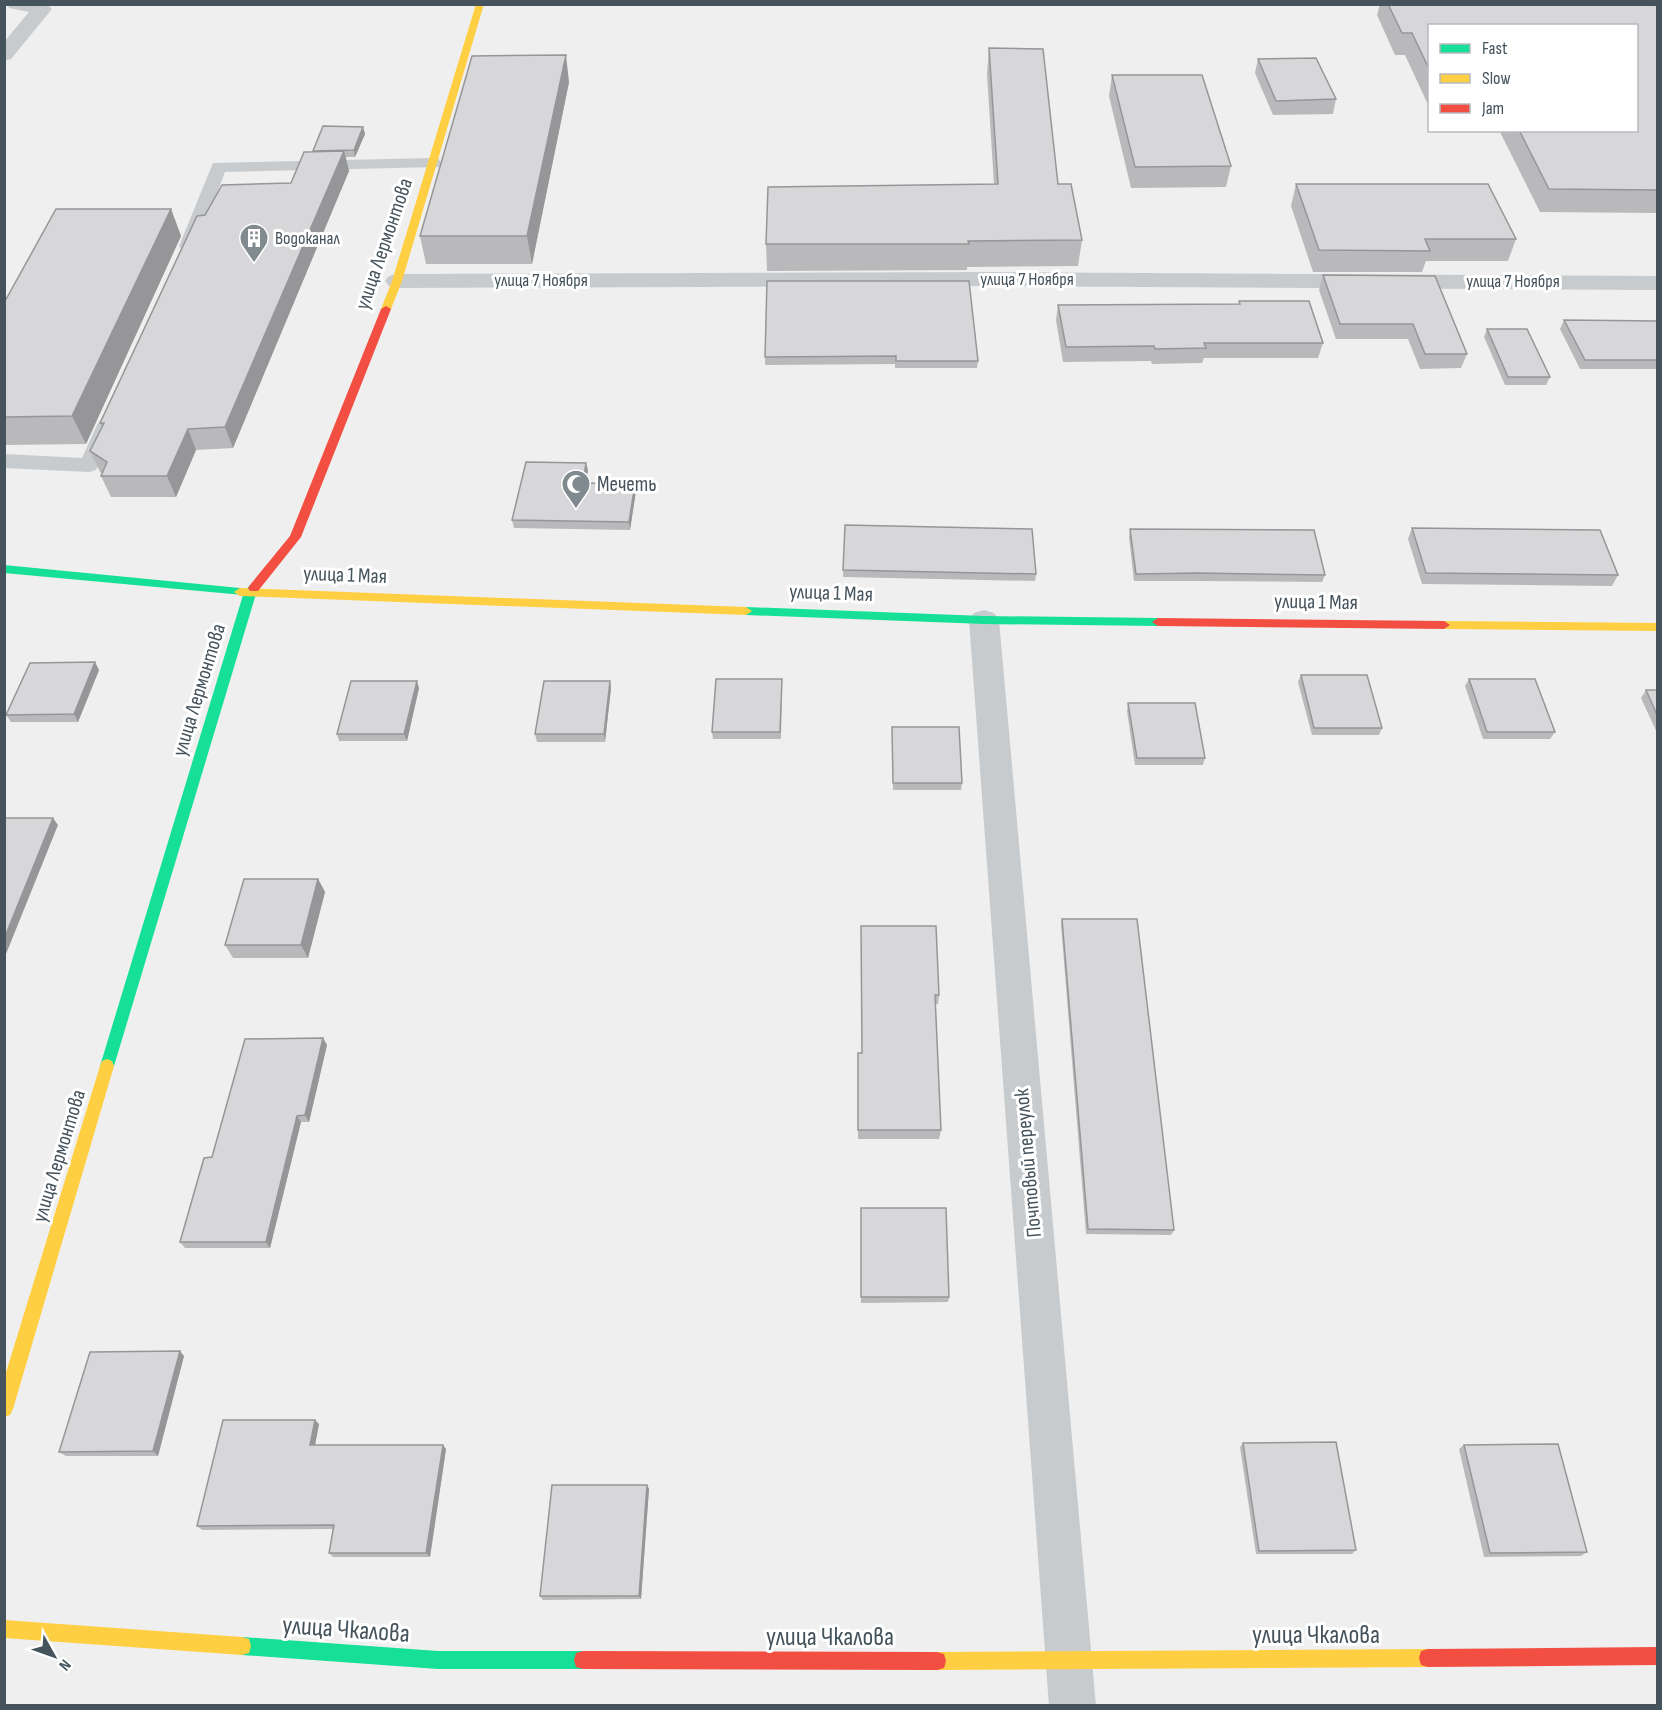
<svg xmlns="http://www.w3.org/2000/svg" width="1662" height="1710" font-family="'Sofia Sans Condensed',sans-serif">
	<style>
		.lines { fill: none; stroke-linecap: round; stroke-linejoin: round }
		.lane { fill: #c8cbcd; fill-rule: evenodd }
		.street { fill: #c8cbcd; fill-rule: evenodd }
		.fast { fill: #16e098; fill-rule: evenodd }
		.slow { fill: #ffcf43; fill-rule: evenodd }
		.jam { fill: #f24e42; fill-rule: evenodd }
		.wall { fill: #b9b9bb }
		.shaded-wall { fill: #969698 }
		.building { fill: #d7d7d9; stroke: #969698; stroke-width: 1.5 }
		.labels { text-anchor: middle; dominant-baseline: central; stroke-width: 6; stroke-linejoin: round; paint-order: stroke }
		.far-poi-label { font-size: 18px; fill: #45535c; stroke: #fff; text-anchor: start }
		.far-street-label { font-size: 18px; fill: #45535c; stroke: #fff }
		.street-label { font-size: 21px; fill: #45535c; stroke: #fff }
		.poi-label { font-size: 21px; fill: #45535c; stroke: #fff; text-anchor: start }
		.near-street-label { font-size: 26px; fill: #45535c; stroke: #fff }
	</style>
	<rect width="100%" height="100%" fill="#f0efef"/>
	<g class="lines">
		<path class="lane" d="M1650 4H1658V9Z
			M433 158 439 159 441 163 439 167 225 172 197 246 194 250H182L179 246 213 163Z
			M107 419 114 421 117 425 96 470 89 472 4 468V454L82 458 97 425 100 421Z"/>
		<path class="street" d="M7 4H47L52 9 11 59 4 61V42L29 12 9 8Z
			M992 272 1658 276V290L992 286 397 288 389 286 385 281 389 276 397 274Z
			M984 610 994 613 999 620 1096 1706H1049L969 620 974 613Z"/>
		<path class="fast" d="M4 565 240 588 245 591 250 585 254 584 260 588 256 594 114 1066 112 1071 107 1073 102 1071 100 1066 243 595 4 573Z
			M746 607 984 616 1158 618 1164 622 1158 626 984 624 746 615 740 611Z
			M242 1637 438 1651H583L590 1653 592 1660 590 1667 583 1669H438L242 1655 235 1653 233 1646 235 1639Z"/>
		<path class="slow" d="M476 4H484L402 281 391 309 383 311 381 309 392 281Z
			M240 588 746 607 752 611 746 615 240 596 234 592Z
			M1444 621 1658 623V631L1444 629 1438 625Z
			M107 1059 112 1061 114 1066 13 1409 10 1415 4 1417V1379L100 1066 102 1061Z
			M4 1620 242 1637 249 1639 251 1646 249 1653 242 1655 4 1638Z
			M1428 1649 1435 1651 1437 1658 1435 1665 1428 1667 937 1670 930 1668 928 1661 930 1654 937 1652Z"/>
		<path class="jam" d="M386 306 391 309 301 537 258 591H250L248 588 250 585 290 536 381 309Z
			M1158 618 1444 621 1450 625 1444 629 1158 626 1152 622Z
			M1658 1647V1665L1428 1667 1421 1665 1419 1658 1421 1651 1428 1649Z
			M583 1651 937 1652 944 1654 946 1661 944 1668 937 1670 583 1669 576 1667 574 1660 576 1653Z"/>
	</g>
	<path class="wall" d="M1380 4H1655L1658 8V213L1540 212 1499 130H1636L1430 26V109L1405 55H1395L1377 15Z
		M989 48 1058 184 1082 240 1078 266 967 267V270L767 271 766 244 994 185 987 74Z
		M1258 59 1336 99 1333 114 1273 115 1255 73Z
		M1112 75 1231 166 1226 187 1131 188 1109 96Z
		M569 82 532 264H426L420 236Z
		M363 127 365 134 355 157H346L349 171 233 448 196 450 176 497H111L101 476 102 473 100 472 90 451 102 427 100 423 205 215 291 183 314 152 313 151Z
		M1296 184 1516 239 1508 261H1426L1422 272H1313L1291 206Z
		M171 209 181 236 86 444 4 445V303Z
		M1323 275 1467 354 1461 368 1420 369 1408 339H1336L1319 290Z
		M767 281 978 361 977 368H895V364L765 365Z
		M1239 301 1323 343 1318 358H1204L1202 363 1152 364 1151 361 1063 362 1056 320 1058 305 1239 304Z
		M1564 320 1658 321V369H1580L1560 329Z
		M1487 329 1550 377 1546 385H1505L1484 337Z
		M588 470 585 483 636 491 630 530 514 528 512 520Z
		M845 525 1036 574 1035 581 843 577Z
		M1412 528 1618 575 1612 586 1422 584 1408 539Z
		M1130 529 1325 575 1322 582 1196 581H1134L1129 537Z
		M99 670 78 722H11L6 715Z
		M1301 675 1382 728 1379 735H1312L1298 682Z
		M1469 679 1555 732 1550 739H1483L1465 686Z
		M782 686 781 739H713L712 732Z
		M419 688 407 741H339L337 734Z
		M611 688 605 742H537L535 734Z
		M1646 690H1658V735L1641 698Z
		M1128 703 1205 758 1203 765H1135L1127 711Z
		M892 727 962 783 961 790H893Z
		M318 879 325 892 308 958H233L225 945Z
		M1062 919 1174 1230 1171 1235 1086 1234 1061 925Z
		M861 936 939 995 938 1004H935L941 1130 939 1139H858V1053H862Z
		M323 1038 327 1045 309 1122H301L270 1248H185L180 1242 212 1157Z
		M861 1208 949 1297 948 1302 861 1303Z
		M184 1356 158 1456H66L59 1452Z
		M319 1424 315 1445 446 1449 430 1557H333L329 1553 334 1529 202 1530 197 1526Z
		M1243 1443 1356 1550 1352 1554H1256L1240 1447Z
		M1464 1445 1587 1552 1581 1556 1484 1557 1459 1449Z
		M647 1485 649 1489 641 1599 543 1600 540 1596Z"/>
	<path class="shaded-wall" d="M566 55 569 82 532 264 527 236Z
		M363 127 365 134 355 157 354 150Z
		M344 151 349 171 233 448 225 427Z
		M171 209 181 236 86 444 72 416Z
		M188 429 196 450 176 497 167 476Z
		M586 463 588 470 584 491 583 483Z
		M635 484 636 491 630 530 629 522Z
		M95 662 99 670 78 722 74 714Z
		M417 681 419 688 407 741 404 734Z
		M610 681 611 688 605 742 604 734Z
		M53 818 58 825 4 959V939Z
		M318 879 325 892 308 958 301 945Z
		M323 1038 327 1045 309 1122 305 1115Z
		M297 1116 301 1122 270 1248 266 1242Z
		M180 1351 184 1356 158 1456 153 1451Z
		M315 1420 319 1424 314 1450 310 1445Z
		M443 1445 446 1449 430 1557 426 1553Z
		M647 1485 649 1489 641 1599 639 1596Z"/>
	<path class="building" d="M1388 4H1655L1658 8V190L1549 189 1519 130H1636V26H1430V71L1412 33H1402Z
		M989 48 1043 49 1058 184H1071L1082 240 968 241 969 244H766L768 187 998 184Z
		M566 55 527 236H420L472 56Z
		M1316 58 1336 99 1276 101 1258 59Z
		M1112 75H1202L1231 166 1135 167Z
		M323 126 363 127 354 150 313 151Z
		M344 151 225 427 188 429 167 476H101L107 462 90 451 104 423H100L197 216 205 215 222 185 291 183 304 152Z
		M1296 184H1488L1516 239H1425L1430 251 1319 250Z
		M56 209H171L72 416 4 417V303Z
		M1323 275 1435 276 1467 354H1425L1413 324H1340Z
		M767 281H969L978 361H896V356L765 357Z
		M1239 301H1309L1323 343H1204L1206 348 1155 349 1154 346 1066 347 1058 305 1240 304Z
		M1564 320 1658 321V360H1585Z
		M1487 329H1527L1550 377H1508Z
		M526 462 586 463 583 483 635 484 629 522 512 520Z
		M845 525 1032 529 1036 574 843 570Z
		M1412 528 1600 530 1618 575 1426 573Z
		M1130 529 1314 530 1325 575 1198 573 1136 574Z
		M95 662 74 714 6 715 30 663Z
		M1301 675H1367L1382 728H1314Z
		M716 679H782L780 732H712Z
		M1469 679H1535L1555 732H1487Z
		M351 681H417L404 734H337Z
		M544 681H610L604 734H535Z
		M1646 690H1658V717Z
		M1128 703H1195L1205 758H1137Z
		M892 727H959L962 783H893Z
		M4 818H53L4 939Z
		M244 879H318L301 945H225Z
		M1062 919H1137L1174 1230 1088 1229Z
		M861 926H936L939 995H935L941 1130H858V1053H862Z
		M323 1038 305 1115 297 1116 266 1242H180L204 1158 212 1157 245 1039Z
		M861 1208H946L949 1297H861Z
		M180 1351 153 1451 59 1452 90 1352Z
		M223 1420H315L310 1445H443L426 1553H329L334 1525 197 1526Z
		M1336 1442 1356 1550 1259 1551 1243 1443Z
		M1558 1444 1587 1552 1490 1553 1464 1445Z
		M552 1485H647L639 1596H540Z"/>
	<defs>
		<g id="building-pin" transform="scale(1.5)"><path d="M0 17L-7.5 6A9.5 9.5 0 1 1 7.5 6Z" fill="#818a8f" stroke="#fff"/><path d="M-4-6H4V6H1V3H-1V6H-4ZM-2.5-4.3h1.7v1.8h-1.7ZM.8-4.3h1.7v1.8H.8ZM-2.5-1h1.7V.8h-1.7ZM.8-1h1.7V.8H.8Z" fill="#fff"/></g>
		<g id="mosque-pin" transform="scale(1.5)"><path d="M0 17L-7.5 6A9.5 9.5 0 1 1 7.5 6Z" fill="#818a8f" stroke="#fff"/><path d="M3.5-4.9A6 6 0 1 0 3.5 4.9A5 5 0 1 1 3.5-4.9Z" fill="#fff"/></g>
	</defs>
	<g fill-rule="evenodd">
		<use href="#building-pin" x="254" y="238"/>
		<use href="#mosque-pin" x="576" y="484"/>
	</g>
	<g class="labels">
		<g class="far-poi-label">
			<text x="275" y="238">Водоканал</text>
		</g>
		<g class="far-street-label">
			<text x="1027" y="279">улица 7 Ноября</text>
			<text x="541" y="280">улица 7 Ноября</text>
			<text x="1513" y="281">улица 7 Ноября</text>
		</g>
		<g class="street-label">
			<text transform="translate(384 244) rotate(-71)">улица Лермонтова</text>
			<text transform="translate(345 575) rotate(2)">улица 1 Мая</text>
			<text transform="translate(831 593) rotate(2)">улица 1 Мая</text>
			<text transform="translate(1316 602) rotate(1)">улица 1 Мая</text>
			<text transform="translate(199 690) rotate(-73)">улица Лермонтова</text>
			<text transform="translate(59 1156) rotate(-73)">улица Лермонтова</text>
			<text transform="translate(1028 1163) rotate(-95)">Почтовый переулок</text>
		</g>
		<g class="poi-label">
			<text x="597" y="484">Мечеть</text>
		</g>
		<g class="near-street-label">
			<text transform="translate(346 1630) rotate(4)">улица Чкалова</text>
			<text x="1316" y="1635">улица Чкалова</text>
			<text x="830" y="1637">улица Чкалова</text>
		</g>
	</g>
	<rect width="1662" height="1710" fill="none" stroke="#45535c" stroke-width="12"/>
	<rect x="1428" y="24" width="210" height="108" fill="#ffffff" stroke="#b5babe" stroke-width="1.5"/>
	<rect x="1440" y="44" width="30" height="9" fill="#16e098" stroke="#b5babe" stroke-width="1.5"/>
	<text x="1482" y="54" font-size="18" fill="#45535c">Fast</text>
	<rect x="1440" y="74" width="30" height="9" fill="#ffcf43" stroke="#b5babe" stroke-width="1.5"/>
	<text x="1482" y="84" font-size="18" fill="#45535c">Slow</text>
	<rect x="1440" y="104" width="30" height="9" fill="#f24e42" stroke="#b5babe" stroke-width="1.5"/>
	<text x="1482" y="114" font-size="18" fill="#45535c">Jam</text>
	<g transform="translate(54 1656) rotate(130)" stroke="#ffffff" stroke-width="4.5" paint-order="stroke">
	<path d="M0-4.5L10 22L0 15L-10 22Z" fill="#45535c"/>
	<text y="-9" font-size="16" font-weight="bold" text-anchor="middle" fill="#45535c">N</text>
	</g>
</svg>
